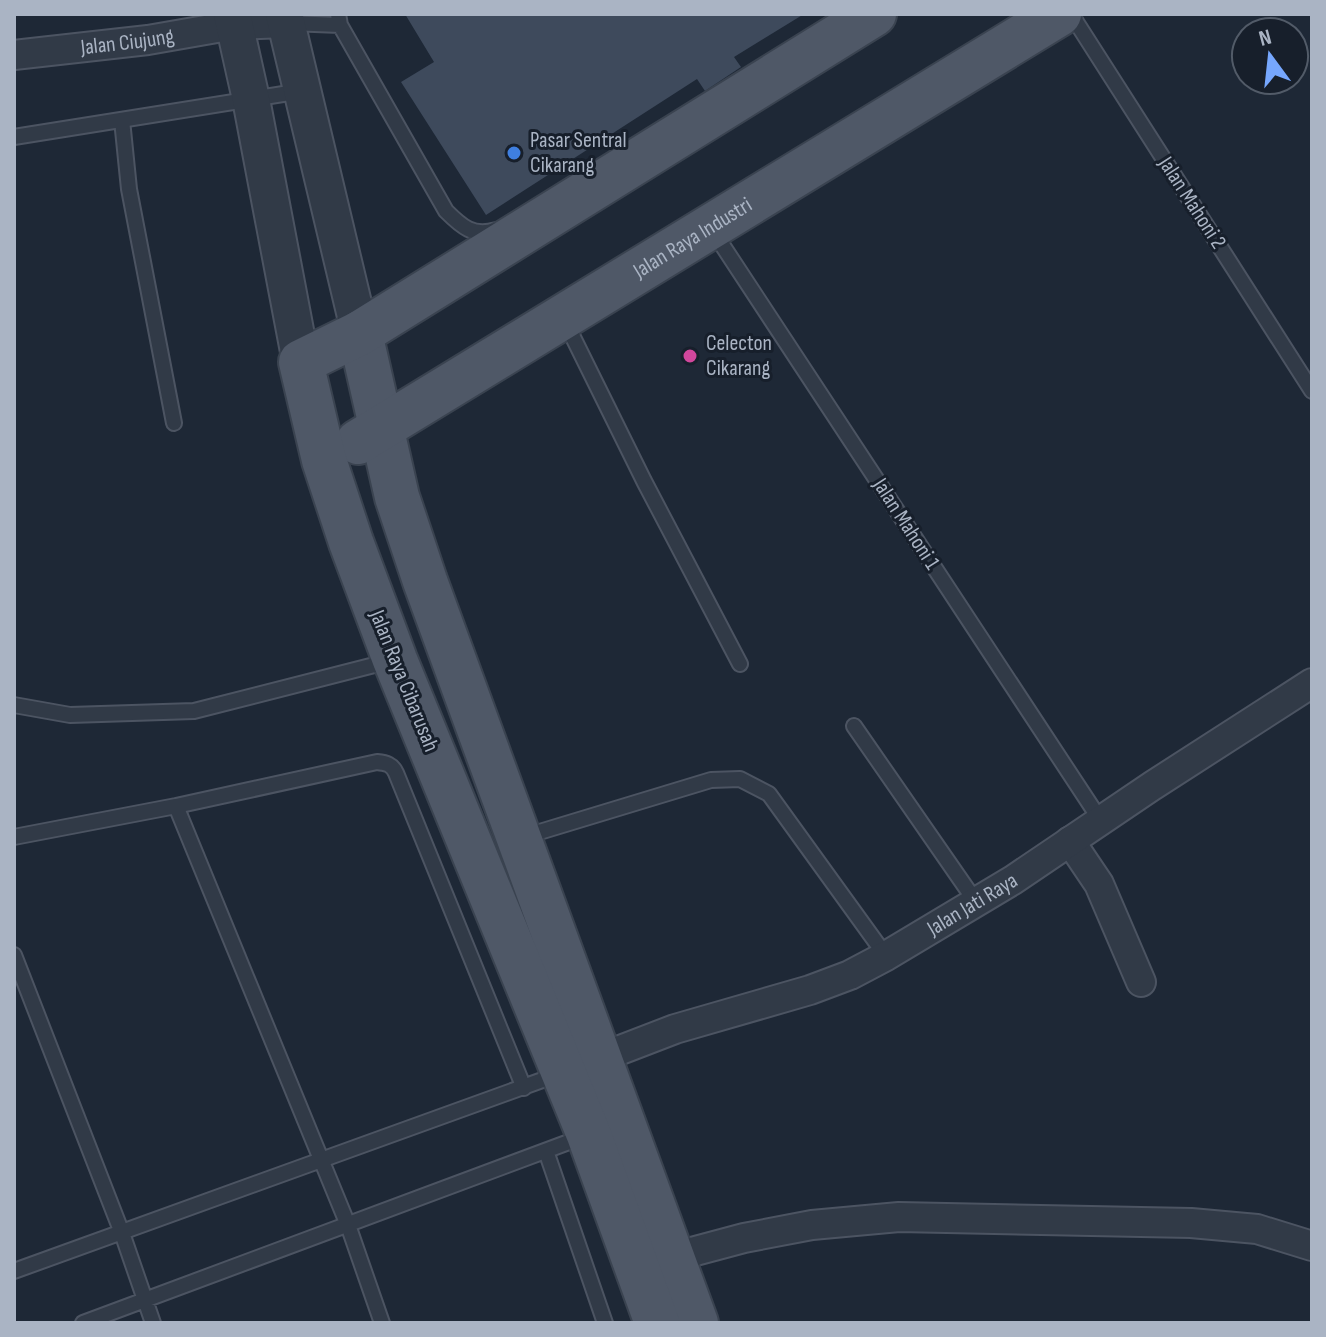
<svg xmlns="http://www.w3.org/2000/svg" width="1326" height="1337" font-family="'Sofia Sans Condensed',sans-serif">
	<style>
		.building { fill: #3e4a5c }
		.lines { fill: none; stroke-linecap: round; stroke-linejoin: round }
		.service-casing { stroke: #4c5462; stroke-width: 18 }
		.minor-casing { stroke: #4c5462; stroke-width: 32 }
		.tertiary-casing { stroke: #4c5462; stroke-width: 40 }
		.primary-casing { stroke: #3a4350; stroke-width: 48 }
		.service { stroke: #313a47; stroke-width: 14 }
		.minor { stroke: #313a47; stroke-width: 28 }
		.tertiary { stroke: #313a47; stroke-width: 36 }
		.primary { stroke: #4f5867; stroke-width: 44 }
		.shop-dot { fill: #3f7fe0; stroke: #171f2b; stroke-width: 3 }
		.hotel-dot { fill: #d1479c; stroke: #171f2b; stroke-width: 3 }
		.labels { text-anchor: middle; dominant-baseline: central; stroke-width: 6; stroke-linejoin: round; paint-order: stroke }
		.street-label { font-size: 22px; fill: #aab4c4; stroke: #171f2b }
		.poi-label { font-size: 22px; fill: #aab4c4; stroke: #171f2b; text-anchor: start }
	</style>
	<rect width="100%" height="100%" fill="#1e2836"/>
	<path class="building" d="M405 14H804L734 57 741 67 705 91 697 79 486 215 401 82 434 62Z"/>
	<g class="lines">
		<g class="service-casing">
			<path id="service" d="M338 14 340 25 446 211C462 227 473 237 496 230
				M1071 14 1312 391
				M289 23 340 25
				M122 120 129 189 174 423
				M14 137 302 91
				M713 231 1101 821
				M564 319 644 481 740 664
				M14 705 70 715 194 711 390 661
				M854 726 976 902
				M176 806 348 1225 382 1323
				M14 837 176 806 377 762C386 763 392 764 396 773L524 1088
				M523 837 711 780 740 779 769 794 886 956
				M14 955 122 1233 153 1323
				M546 1151 605 1323
				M14 1271 559 1074
				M83 1323 585 1136"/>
		</g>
		<g class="minor-casing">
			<g id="minor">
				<path id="s1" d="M14 55 148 40 234 25 286 23"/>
				<path d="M1070 841 1099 884 1141 982"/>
				<path id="s2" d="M584 1064 675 1029 810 990 850 975 886 956 1013 880 1152 786 1312 683"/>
				<path d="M673 1257 744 1238 812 1225 899 1217 1191 1223 1257 1229 1312 1246"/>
			</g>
		</g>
		<g class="tertiary-casing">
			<path id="tertiary" d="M232 14 251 99 301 362
				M284 14 360 333"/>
		</g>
		<g class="primary-casing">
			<g id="primary">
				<path d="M360 333 397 497 425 581 696 1323"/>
				<path id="s3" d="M358 442 1059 14"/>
				<path d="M657 1323 589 1135 395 660 351 542 324 460 301 362 360 333 874 14"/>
			</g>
		</g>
		<use href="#service" class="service"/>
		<use href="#minor" class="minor"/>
		<use href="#tertiary" class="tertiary"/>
		<use href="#primary" class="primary"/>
	</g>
	<circle class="shop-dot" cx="514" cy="153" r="8"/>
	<circle class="hotel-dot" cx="690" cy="356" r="8"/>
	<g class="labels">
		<g class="street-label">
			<text stroke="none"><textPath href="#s1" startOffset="114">Jalan Ciujung</textPath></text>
			<text transform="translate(1192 203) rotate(57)">Jalan Mahoni 2</text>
			<text stroke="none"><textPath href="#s3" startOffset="392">Jalan Raya Industri</textPath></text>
			<text transform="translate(906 524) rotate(57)">Jalan Mahoni 1</text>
			<text transform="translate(404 681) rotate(68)">Jalan Raya Cibarusah</text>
			<text stroke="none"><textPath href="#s2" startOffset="422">Jalan Jati Raya</textPath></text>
		</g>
		<g class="poi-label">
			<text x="530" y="140">Pasar Sentral<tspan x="530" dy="25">Cikarang</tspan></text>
			<text x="706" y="343">Celecton<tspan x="706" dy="25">Cikarang</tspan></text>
		</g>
	</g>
	<rect width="1326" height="1337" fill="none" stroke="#aab4c4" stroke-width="32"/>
	<g transform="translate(1270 56) rotate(345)"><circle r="38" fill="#171f2b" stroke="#525b68" stroke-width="2"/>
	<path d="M0-6L14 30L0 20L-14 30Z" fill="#76a7fe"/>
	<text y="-12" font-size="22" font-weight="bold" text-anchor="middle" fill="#aab4c4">N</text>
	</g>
</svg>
